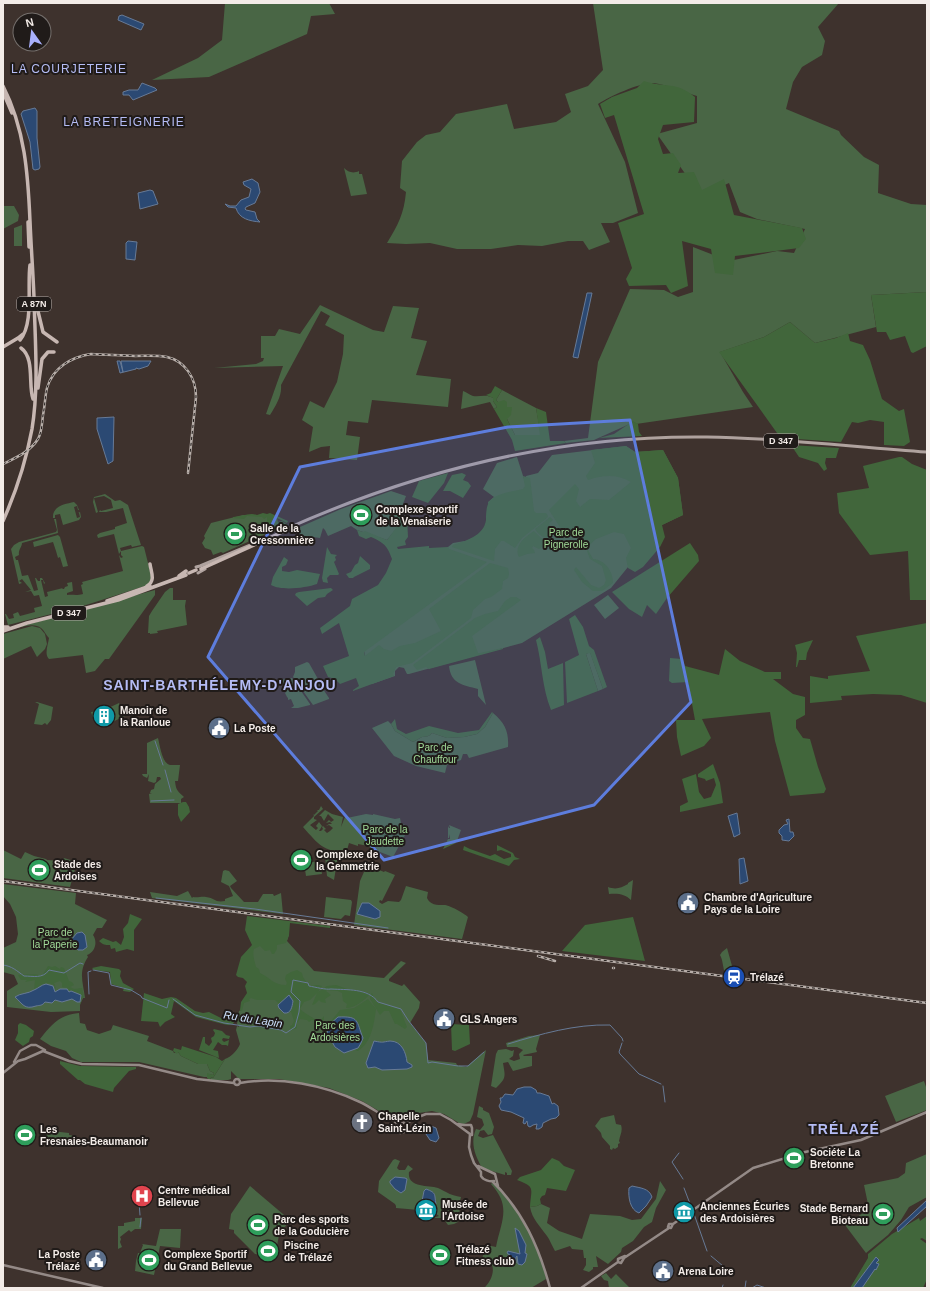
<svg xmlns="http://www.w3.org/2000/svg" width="930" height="1291" font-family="Arial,sans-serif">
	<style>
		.green { fill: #496645 }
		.forest { fill: #41663b }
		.water { fill: #2b4973; stroke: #677a96 }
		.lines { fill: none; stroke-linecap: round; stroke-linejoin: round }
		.stream { stroke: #677a96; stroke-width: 1 }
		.secondary { stroke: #948a87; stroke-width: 2.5 }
		.primary { stroke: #afa29e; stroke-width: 3 }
		.highway { stroke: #c7b7b2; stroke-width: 3.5 }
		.rail-casing { stroke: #b7aea9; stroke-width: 2.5 }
		.rail { stroke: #201b19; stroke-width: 1; stroke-dasharray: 3; stroke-linecap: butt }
		.marked { fill: #5d7ddd; fill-opacity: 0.2; stroke: #5d7ddd; stroke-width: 3; stroke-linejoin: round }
		.labels { text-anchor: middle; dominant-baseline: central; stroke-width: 4; stroke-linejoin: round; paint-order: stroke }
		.shield { fill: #201b19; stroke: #b4adaa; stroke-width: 1 }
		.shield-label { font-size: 9px; font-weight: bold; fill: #f3ece8 }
		.poi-label { font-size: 10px; font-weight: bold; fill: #f3ece8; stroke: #201b19; text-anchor: start }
		.park-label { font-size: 10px; fill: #a2dc99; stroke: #201b19 }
		.water-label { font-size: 11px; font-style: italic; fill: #cce0fc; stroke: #201b19 }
		.quarter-label { font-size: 12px; letter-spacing: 1px; fill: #b5bcf5; stroke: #201b19 }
		.district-label { font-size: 14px; font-weight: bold; letter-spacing: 1px; fill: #b5bcf5; stroke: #201b19 }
	</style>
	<rect width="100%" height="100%" fill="#3e322d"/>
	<path class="green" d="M225 3H329L335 14 311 16 307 34 209 77 152 80 198 58 222 40Z
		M593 3H839L818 27 825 41 822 55 802 67 793 82 786 109 839 131 841 135 864 157 879 165 878 193 911 204 927 205V292L871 295 876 327C856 332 836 338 815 343L790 322 764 337 720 352 743 392 753 407 636 424 634 422 594 440 566 443 564 441 588 438 598 362 630 289 664 290 678 297 693 292V247L729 261 777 251 794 253 805 229 757 219 740 212 729 183 701 196 657 134 697 123V96C684 92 667 85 654 83 641 82 610 96 598 104L625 162 638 213 613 223H601L610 242 589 250 583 241H568L542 246 518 245 491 249H457L430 243 406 244 387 243C398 225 404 214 406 192L400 188 402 161 417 142 426 135 440 132 456 114 507 104 514 129 556 122 571 112 565 94 588 86 603 70Z
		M344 168C348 172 353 174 359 171V174H362L367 194 351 196Z
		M3 206H14L19 215 18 221 3 229Z
		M22 225V246H14V228Z
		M320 305 373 330 384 332 393 306 419 308 411 338 427 341 416 375 451 379 448 407 372 400 368 423 348 421 346 435 360 437 357 460 329 458 330 446 321 447 309 452 313 427 302 420 310 401 324 408 337 382 343 354 344 335 325 325 330 316 321 311 281 385C282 396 276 405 270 415L266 414 283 366 214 368 256 364 263 361 264 358H261V336H275L279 329 300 334Z
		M502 390 536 408 541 436 515 435 507 419V407L498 402 496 400Z
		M463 391C466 392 470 395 473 396 480 397 486 394 493 398V401L497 407 494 409 490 402 461 409Z
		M626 446 635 452 663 450 678 478 683 515 662 525 611 588 522 643 409 674H407L404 668 399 667 395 671V676L372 684 363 647 448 547 453 543 494 536 488 502 494 497 483 489 497 463 517 457 525 482 526 476 538 473 552 455Z
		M391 491 406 496 400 512 396 515 397 528 387 540 357 530 351 526 328 536 325 530 323 528 320 538 313 537V539L299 535 298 533 300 527 341 509Z
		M105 494 115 501 120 500 128 505 141 545 132 547 131 545 120 548 121 551 119 554 114 534 98 538 97 535 100 533 115 529V527L127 523 123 508 106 512H99L100 510 101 511 113 508 111 500 104 496 94 498 98 512 96 513 93 502 94 497Z
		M74 502 77 505 79 510H77H78L77 506 74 507 77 518 80 517 79 513H78L80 512 81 517 79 520 63 525 60 514 55 515V518H53C52 506 65 504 74 502Z
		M243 515H270V532L223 553 221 552 213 555 211 550 205 548 202 543 205 538 204 536 211 523Z
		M54 519H56L58 533 22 543C22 547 18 550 19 555L15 557 16 560H18L22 576 28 575 34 591 38 590 35 578H36L38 581H40V578H42L45 583 44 584 43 580H41L45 597 48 596 47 592 63 588 62 589H64L65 587 68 586 67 583 72 582 73 591 67 593V595C73 594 75 596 83 594L81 585 83 584 82 582 123 571 119 555 121 558 123 557 121 555V551L142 546 144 547 152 579 148 585 83 606 8 625 5 614H6L9 619 14 618 13 614 18 612 20 616 35 612 34 608 42 606 39 595 34 596 31 591 25 592 31 590 22 579 19 581 22 583 19 584 11 549 14 545 19 542 56 532 57 530Z
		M58 535 60 537 68 566 63 567 60 557 58 558 56 551H57H56L53 542 34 547 33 542Z
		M170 588H173V600H186L185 606 187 625 157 631 158 633 150 634V633H148L149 616 152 611 165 592Z
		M155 590V595L109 659H105L95 671 86 673 83 655 49 659C44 654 48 645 49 638 46 635 44 630 41 628 33 621 16 629 6 631L15 628Z
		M608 595 619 608 605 619 594 605Z
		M32 626 40 628 45 634 47 644 45 649 37 657 31 646 3 659V634Z
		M590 652 603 689 598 691 586 654Z
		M475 660 486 705 478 696V689C463 685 451 684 449 666Z
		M307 662 309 663 318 679 309 682 314 686H321L329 698V699L313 705 303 691 304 690 293 677 295 672V667Z
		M292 678 310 704V705L298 708H291L294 706 291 699 288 700V698L287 697 285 693 286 692 282 681 284 679Z
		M35 702H37L53 707 51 720 47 725 45 723 42 725 34 724 39 704Z
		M119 703 125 716 102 727 98 717 93 718 91 712 104 710Z
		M493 713C505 723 509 732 508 747L469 758 467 754H463L461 760 447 765 445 773 416 766 394 756 372 728 388 721 391 724 395 731 413 742 422 737C426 737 430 736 432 733L447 738 464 737 477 734 485 727Z
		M158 738C160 746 162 763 170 765 173 765 177 765 180 765L178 781H175C176 791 178 791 184 797L181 799V803H150L149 794 152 793H150L151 790 154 789 155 784 161 779 160 777H157L156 782 154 783 148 781 149 774 147 778 143 776 142 774H147V743Z
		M321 806 323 809 314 817V819L317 820 310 825 316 830 318 828 316 826 319 822 322 826 319 831H321L323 829 322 827 323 826 326 829 324 830 327 833 330 831 333 828 329 825 326 826 329 824H332L330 822 326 823 329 820 331 822 334 820 328 814 324 821 321 816H319L325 810 332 814 343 817 341 827 345 817H347V818L366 814 373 815V814L395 819 400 818 401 823 409 827 403 839 404 847 399 846 393 857 372 849 368 846 358 844V846L349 843 346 854C321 849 320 846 303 827L314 816 313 814 314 815 318 811 317 810H319Z
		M449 825 461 830 457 841H454L456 843 443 849 448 839H450V834L449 838H448V826L449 828H450Z
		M3 850 21 859 25 852 34 856 46 859 47 860 62 861 64 858 77 862 70 887 3 878Z
		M327 854 338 856 334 880 327 876 325 856Z
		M320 861 322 874 306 876 304 863Z
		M367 865 384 872 385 871 395 875 382 901 380 900 379 902 382 904 388 901 399 902 401 900 406 886 428 892 427 898C430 905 437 905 444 905 449 905 464 913 468 917L462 939 354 925 360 881Z
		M225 870 229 871 237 881 230 886 231 888 244 902H258L263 894H273L274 896 281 893 283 914 152 898 150 892 177 896 188 891 192 898 193 897C198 898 202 896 206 897 215 898 215 903 225 901V899L233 896 229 886 221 882 223 871Z
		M633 880 631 900C625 894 618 893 609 894L608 887C616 890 621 888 628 884V883Z
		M3 884 76 893 75 904 107 920 102 928H97L93 935C98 942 95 952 87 955L88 957C78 972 83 982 85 998H83L80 1005V1011L51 1012 7 1007V991L18 984 14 975 3 972V948L16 942 18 934 16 917 10 904 3 896Z
		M326 897 351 900 352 902 350 916 345 915 341 919 324 917Z
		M249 934 289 935 287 941 314 971 384 978 401 961 406 963 389 979V981L402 986 404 984 420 1002 419 1008 410 1023 426 1043 428 1060 456 1063 457 1065 466 1067 486 1050 473 1114 470 1121 464 1124 459 1123 444 1114 432 1111 419 1113 405 1121H396L362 1101 329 1088 279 1079H239L231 1071V1079L228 1080H211L210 1077 213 1078 225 1059C231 1057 238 1050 240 1044L236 1030 237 1026 239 1027V1026L237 1024 239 1011 241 1010 244 1001 248 996 253 943 250 940Z
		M727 948 734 973H731V974L725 973C723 969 723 960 720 955L722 952Z
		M79 1013 80 1023 85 1024 87 1030 99 1034 111 1030 113 1025 149 1036 147 1041 173 1051 174 1053 178 1052 181 1056 198 1064H207L210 1071 214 1073 213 1075 207 1074V1077H204L139 1062H81L72 1058 66 1051 51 1046 40 1039C52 1024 59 1015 79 1013Z
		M540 1035 536 1049 537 1052 523 1055 524 1056H532V1066L513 1071 508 1062 503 1063C505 1076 507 1078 496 1088L491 1086 496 1054 498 1050 506 1049 512 1051 514 1050 513 1056 509 1059 514 1061 520 1059 519 1054 523 1050 517 1047H507L506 1043 529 1036Z
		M924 1081 927 1090V1110L896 1122 885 1096Z
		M479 1106 483 1108V1110L489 1113 494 1127 492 1134 488 1135 484 1130 480 1131 478 1136 483 1138 493 1135 512 1171 511 1175H507V1173L505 1172V1175L482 1168C475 1155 470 1143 476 1129L480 1130 484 1125 482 1119 477 1117Z
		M614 1115 616 1124 621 1125C623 1131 620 1135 619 1141L620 1143 618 1144V1147L615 1149 613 1148 612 1150 610 1149V1146L602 1137 601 1133 595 1126 601 1118Z
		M43 1130 69 1133V1135L76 1136V1139L66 1140 65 1145 41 1142Z
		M927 1154V1197L909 1207 901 1220 888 1235 866 1253 845 1225 869 1209 864 1185 898 1178 905 1173 906 1163Z
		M395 1159 400 1161 397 1168 399 1170H405L408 1165 413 1169 409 1172C407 1188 428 1185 438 1188 441 1189 443 1191 446 1192 451 1195 456 1196 461 1197 458 1207 461 1212 458 1222L454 1224 448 1225 443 1218H433L439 1216 432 1211V1208L436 1203 434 1193 426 1189 423 1196 422 1201H421L419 1210 396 1208V1206L395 1204 378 1192 379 1181 393 1160Z
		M660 1181 666 1190 656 1208 652 1222 644 1227 633 1241 622 1248 621 1252 608 1264 596 1256 598 1267H593V1269L589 1272 583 1270 586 1265V1258H584L583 1250 572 1249 570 1246 555 1251C552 1246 550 1240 547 1236 540 1226 532 1219 530 1207L537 1206 541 1204 550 1208 547 1223 559 1231 582 1239 590 1214 620 1216 632 1220 641 1219 656 1199Z
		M492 1183C514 1201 543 1250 546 1279L531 1288H484C490 1283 496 1271 491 1263 489 1260 485 1260 482 1259L486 1245 496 1247C501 1221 512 1207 491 1184Z
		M250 1186 290 1220 279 1235 275 1257 255 1254 234 1233V1230L229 1229 231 1214Z
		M135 1218H142L141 1229H135L131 1232 129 1230 120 1237 121 1239 120 1242 122 1247 118 1249V1226H124V1223L135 1221Z
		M160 1229H181L180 1248 160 1246 154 1275 135 1271 136 1261 140 1262 136 1261 138 1253H140L143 1245 142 1244 156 1246Z
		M606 1273 611 1279 616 1274 630 1288H609L608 1281 604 1280 601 1276Z"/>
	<path class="forest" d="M644 81C665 88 676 81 695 97L694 122 663 125 658 139 663 154 673 153 681 165 678 173 694 172 702 190 724 179 734 215 802 228 806 239 799 248 735 256 733 275 715 273 711 249 682 241 688 286 671 293 666 285 629 286 626 279 632 268 618 223 644 214 614 115 605 118 600 104 612 97 637 88Z
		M927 292V346L913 353 911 352 905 336 890 340 886 332H877L871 295Z
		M790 322 815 343 836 338 848 333 850 341 863 345 870 360 882 399 899 411 904 409 910 442 904 446 884 445V422L870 420 858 423 852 422 841 442 782 438 777 433 719 352 764 337Z
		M495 386 502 390 496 400 498 402 504 400 507 402V407H512L511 415 507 419 515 435H540L536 408 546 412 550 441H564L566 443 515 451 512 440 494 409 497 407 493 401V398L486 395 491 393Z
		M633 421 638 424 639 432 642 436 599 438 614 434Z
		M791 445 839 448 836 458H826L825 463 827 469 824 471 818 463 799 457Z
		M626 446 635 452 663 450 678 478 683 515 662 525 665 537 660 547 643 567 635 572 628 568 626 558 631 548 624 534 614 532 596 539 585 549 576 534 570 530 565 535 549 510 575 484 579 489 576 501 580 507 590 499 609 500 631 482C618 474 603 475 588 480L586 476 595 463 591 450Z
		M899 457H902L912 464 927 470V603L926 600H910L908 551 870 555 839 513 837 493 869 488 863 466Z
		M448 473 444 483 428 503 412 497 419 481Z
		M462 473 466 475 463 480 468 482 471 486 463 498 450 491H443L452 475Z
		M523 476 530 478 534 511 536 513H546L548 516 547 518 522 538 515 548 504 541H501L495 549 494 561 452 547 453 545C465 541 484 536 486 520 486 515 486 507 489 502 494 494 514 491 523 489L525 486Z
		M400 512 403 515 407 517 408 537 405 541 406 545 397 547 398 549 429 546V548L448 547 449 549 487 562 364 652 365 656 379 645 384 649 391 651 400 646 415 643 441 631 429 609 490 563 508 568 509 574 508 578 503 581 502 589 491 597 485 599 473 610 471 618 412 663 396 667 393 674 394 676 353 691V690L359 686 356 678 340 684 335 679 328 677 323 666 349 656 339 623 322 634 320 628 350 606 352 599 378 585 386 573 392 559C387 545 384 543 371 537L366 539 359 536 357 530 363 532 365 531 387 540 396 528V515Z
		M263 513 267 514 270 513 288 521 287 523 277 518 278 522 282 521 288 525 286 527 283 526C279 530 276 530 271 533L268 529 270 526 267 523V517L264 519 262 517 247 516 244 519 233 518V517C241 517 250 512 257 515Z
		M550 517 553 520 549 523 550 526 549 527 552 532 549 534 550 537C543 539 539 535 535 529Z
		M534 531 541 538 553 540 551 542H549L539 549 533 546 532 548 534 550 535 553 527 554 519 557C513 546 526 536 534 531Z
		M690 543 698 555 699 561 667 598 656 614 647 605 642 617 629 609 612 592Z
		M327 547 331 554 337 555 335 557 336 560 334 562 339 574 338 575H330L327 578 328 583 323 582 322 578Z
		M588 550 593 559C605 560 613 571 613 583L602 591H593L582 582 574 570 576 567 591 585 599 588 604 585 606 580 602 566 590 559 587 551Z
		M360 556 370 565V569L354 577 353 578H349L346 574 351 572 355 565 358 563Z
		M284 557 288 560 286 565 282 567V571L289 572 297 570 320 574 317 584C306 588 281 591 271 585L273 577Z
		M331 588 333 590 327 594 325 597 318 598 307 606 295 595 296 593 299 592Z
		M511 597H516L521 600 472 636 478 653H480L503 648V649L429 669 426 667 417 670 413 665 475 618 485 614 498 611 505 601Z
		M575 615 583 627 589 646 594 650 607 687 603 689 590 653 586 654 598 691 567 703 565 662 579 655 569 619Z
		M927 623V703L901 695 873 694 841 696 842 700 810 703V676L828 679V676L870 671 856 636Z
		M540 637 545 652 548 669 563 663 564 705 551 710C542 688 542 663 536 640Z
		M813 640 807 653 806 660H799L797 667H796L797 653 795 645Z
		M725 649 740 661 765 672H781V679H773L793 694 805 697V715L796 720V728L803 738 810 739 818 767 826 789 824 793 790 796 775 741 770 712 702 719 711 738 704 746 681 756 677 737 676 720H695L688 682 672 683 669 681 670 658 682 659 685 666 719 675Z
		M492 712 493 713 485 727 477 734 464 737 447 738 432 733C430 736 426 737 422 737L413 742 395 731 391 724 395 719 397 729 406 734 429 726 458 733 479 730Z
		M713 764 720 783 723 803 680 812V806L688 802 682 779 696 774 699 792 704 799 711 797 716 785 714 778 706 781 705 779 698 777V774Z
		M183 802H186L189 807 190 812 181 822 178 815V804Z
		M497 845 513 853 515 857 520 859 514 860 509 866 463 850 464 846 470 849 490 856 495 854 504 859 511 857V854L501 850 497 851Z
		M130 914 142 919 134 930V951L127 949 116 952 115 948 111 949 110 945C105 945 103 945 99 941L103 938 113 942 116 941 121 945 124 937 123 929 128 923Z
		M247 916 330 926V928L290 923 289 935 286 943 277 945V949L274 954H272L270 950 265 951 260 946 254 949C252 955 255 962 256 967L259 969 260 973C271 978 273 985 286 985L287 983 285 979 286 975 291 972 297 970 302 973 303 977 309 986 317 985 322 986 318 992 327 986 336 985 347 989 362 991 370 994C365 1000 355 1008 346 1008L347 1004 343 1001 342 993 338 991 327 990 326 991 331 995 325 999 326 1003 321 1002 319 1000 315 1004 312 1005 317 993 310 1000 304 1002 300 1009C305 1014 315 1018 318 1022L312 1020 309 1022 307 1020 300 1019 297 1023V1028L290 1031V1026L292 1025 294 1021 291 1012H289L292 1008 293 1001 289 995 279 1004 275 1000H257L251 998 249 999 250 1001 244 1003 242 1011 240 1010 241 1002 247 993 245 986 247 982 243 978 238 977 236 975 241 957 252 945 245 930Z
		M633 917 645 961 562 951 585 925Z
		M48 966 52 967 55 966 60 969 61 967 64 968 69 981 72 982 74 985 70 987 74 989 82 988 84 997 81 1000V995L78 993 69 991 68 988 62 987V983L60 981 54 983 56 988 55 990 54 985C46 981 40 985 34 990L35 980 25 982 27 980H21L18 975C28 975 32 973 42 976Z
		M101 966 119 969 121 971 120 976 123 983 134 989 130 992 123 991 124 988 111 984 110 972 94 970 92 968Z
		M144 993 162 999 171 997 176 998 195 1011 203 1013 209 1012 225 1020 229 1019 235 1015 237 1016 233 1024 228 1025 223 1024 196 1017 174 1001 171 1014 175 1017 165 1022 160 1027 158 1022 141 1021Z
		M372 993 376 1002 400 1009 407 1027 405 1029 397 1024H395L389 1011H384L380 1015 370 999V996Z
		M368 999 376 1009C374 1023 372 1042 358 1051L355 1050 360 1046 363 1039 359 1025 352 1017H338L329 1025 327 1031H325L321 1028 322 1026 319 1022 324 1016V1023L332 1020 340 1010 354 1008Z
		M20 1023 26 1025 34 1031 33 1036 30 1038 29 1042 23 1046 15 1040 18 1033V1025Z
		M451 1024 469 1025 470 1044 455 1051 452 1050Z
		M214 1029 222 1031 226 1035 230 1036 229 1039 223 1038 222 1040 224 1042 229 1040 228 1046 226 1045H222L218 1042 213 1050 218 1051 219 1058 199 1050 203 1037H205V1043L209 1046 212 1042 211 1038 214 1036 215 1033 213 1030Z
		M182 1046 216 1057 222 1061 225 1059 213 1078 211 1077 210 1080 207 1078V1073L213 1075 214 1073 210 1071 207 1064H198L181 1056 178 1052 177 1054 173 1051 174 1048 181 1050Z
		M60 1061 80 1066 136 1067V1069L129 1071 114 1088 113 1092 85 1084 80 1080H78L60 1064Z
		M552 1158 559 1161 564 1166 575 1170 566 1191 547 1188 545 1195 542 1196 540 1199 541 1204 537 1206 530 1207C531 1188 536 1187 517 1180L520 1177 541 1170Z
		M927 1216V1241L922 1238 920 1239 927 1244V1279L923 1288H850L868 1258V1254L892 1234 919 1218 920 1221Z"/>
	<path class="water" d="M122 15 144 24 141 30 118 20 119 16Z
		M142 83 155 88 157 90 133 100 129 95H123V92L129 90H138Z
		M35 108 37 111V138L40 167 39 169 35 170 33 169 30 142 21 114 23 111Z
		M252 179 258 183 260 192 255 203 246 207 245 209 246 210 255 212 257 219 260 222C250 221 239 219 236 208L228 207 225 204 230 206H236L241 200 249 197 251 189 244 185 243 182Z
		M150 190 153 191 158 204 140 209 138 193Z
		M128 241 137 242 135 260 126 259V243Z
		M587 293H592L578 358 573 357Z
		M117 361H120L123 372 121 361H151L148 366 139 369 136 368V369L120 373Z
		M114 417 113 461 108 464 97 429V418Z
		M737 813 740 834 734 837 728 816Z
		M789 819 790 832H793L794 836 789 841 782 840V836L779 833V830L784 825 788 824 786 820Z
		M744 858 748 881 740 884 739 859Z
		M362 903H369L380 911V917L375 919 357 914Z
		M82 932 85 935 87 947 83 950H78L70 942 71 940 77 933Z
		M46 984 53 986 55 992 60 989H67L69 992 71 991 81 995 80 1002H77L72 999 62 1002 55 1000 52 1003 45 1002C42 1006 40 1005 36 1006 24 1010 23 1004 15 997 20 993 28 994 34 990 39 988 41 985 46 984Z
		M289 995 293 1001C292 1007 291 1014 284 1013L279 1008 278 1005Z
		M338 1017C360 1016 356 1021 363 1038L361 1043 358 1048 344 1053 335 1047 327 1033 329 1025Z
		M374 1041C384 1043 382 1042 390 1041 402 1041 406 1053 407 1062L412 1065V1067L407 1069 382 1070 375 1067 368 1068 366 1063Z
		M524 1087H531L536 1090 537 1093H540L549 1096 552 1104 554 1103 558 1106 559 1115 556 1118 551 1119 543 1123 542 1127 539 1129H536L537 1124 533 1125 530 1127 528 1126 527 1121 525 1124 523 1123 524 1118 511 1112 501 1110 499 1106 501 1102 500 1098H502L505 1094 513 1095 517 1089Z
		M427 1126H431L436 1128 439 1138 436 1142 430 1140 426 1134Z
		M395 1177 405 1178 407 1179 405 1190 401 1193 395 1189 390 1183V1181Z
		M632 1186C640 1188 649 1188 652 1197L646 1206 639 1213C630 1210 628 1197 629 1188Z
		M426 1189C437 1193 434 1194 436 1204L431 1209 422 1201 424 1191Z
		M927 1200V1206L898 1232 897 1228Z
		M515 1228 519 1231 526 1245 525 1253 527 1254 525 1262 522 1265 518 1264 517 1256 516 1257V1263L508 1258V1255H510L507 1253 508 1251 520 1254Z
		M876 1257 879 1260 876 1263 879 1264 876 1270 875 1269 862 1288H853Z"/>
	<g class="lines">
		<path class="stream" d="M155 741 163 765
			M165 770 171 792
			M151 801 174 800
			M156 898 255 909 388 928
			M3 965C12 966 17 971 24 976 33 976 43 979 49 970L64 973 80 963 83 964
			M93 970 109 973 111 985 131 990 141 996 142 998 167 1008 169 1000
			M89 994 88 972 91 971
			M173 999 195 1015 224 1023 250 1027 258 1026 281 1030 286 1033 295 1027 299 1012 300 1001 291 992 293 980 308 983 309 986C315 987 326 990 331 989 347 990 368 988 378 1002L401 1009 408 1020 426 1043 428 1063 432 1062 458 1066
			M622 1043 619 1052 620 1054 639 1074 661 1084
			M508 1044C541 1034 575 1024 610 1025L622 1038 623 1041
			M459 1066H468L484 1052
			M663 1086 665 1102
			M679 1153 672 1162 683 1179
			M684 1188 692 1209
			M139 1202 140 1215
			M694 1214 707 1251
			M140 1227 141 1218
			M711 1256 723 1266
			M722 1288 723 1285
			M745 1288 746 1281
			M752 1288 757 1285 766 1288"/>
		<path class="secondary" d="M14 1062 20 1051 31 1045H36L45 1050
			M3 1073 18 1061 25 1059 43 1051 69 1061 82 1064 139 1065 197 1079 234 1083
			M234 1082a3 3 0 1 1 6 0a3 3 0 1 1-6 0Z
			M240 1083C280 1076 324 1085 360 1102 373 1108 384 1118 398 1123
			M412 1119 407 1124 404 1132 400 1133 396 1131 395 1126 398 1123H403L426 1114H440L451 1120 470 1134 469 1147 471 1155 474 1163 481 1172
			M458 1124 464 1125H471L472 1128V1135
			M478 1166 495 1174 498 1186
			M481 1172V1176C483 1180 490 1182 494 1181
			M492 1181C523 1211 539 1247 550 1288
			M673 1224H669L668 1227 671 1228 673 1224 753 1168 805 1152 861 1140 927 1112
			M618 1262V1259L625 1256
			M3 1265 103 1288
			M581 1288 618 1262 621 1263 624 1258 669 1228"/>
		<path class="primary" d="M286 529C420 469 560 435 707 437 781 438 854 447 927 452
			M196 567 200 566 265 539
			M198 573 205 569"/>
		<path class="highway" d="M3 86C25 129 28 174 30 221 31 246 33 272 34 297 35 341 39 386 32 429 26 461 16 492 3 521
			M3 92 12 113
			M28 222 29 247
			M36 303 43 332 57 342
			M20 340C34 324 27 286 30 265
			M3 347 18 338 23 334
			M21 348C35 358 28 385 33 399
			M38 388 42 359 48 352H54
			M201 569 289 529
			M189 573 196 570
			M179 576 186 571
			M147 586C156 581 151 572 150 564
			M107 601 150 586
			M3 627H8
			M3 631 27 623 118 600 186 575"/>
		<g class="rail-casing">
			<path id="rail" d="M3 464C15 458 30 452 38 439 42 432 42 423 43 415 45 406 45 396 47 388 53 367 72 357 91 354 106 355 121 355 135 356 146 356 157 355 167 357 185 361 196 378 196 397L188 473
				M3 881 927 1003
				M538 956 555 961
				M613 968H614"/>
		</g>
		<use href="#rail" class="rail"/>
	</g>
	<path class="marked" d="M630 420 691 702 594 805 384 860 208 657 300 467 508 427Z"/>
	<defs>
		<g id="stadium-disc" transform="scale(1.15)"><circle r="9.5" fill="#2e9e5b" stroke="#201b19"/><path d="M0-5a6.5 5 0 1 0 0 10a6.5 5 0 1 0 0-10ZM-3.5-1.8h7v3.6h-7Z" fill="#fff"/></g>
		<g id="building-disc" transform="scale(1.15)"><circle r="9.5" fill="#0f9aa8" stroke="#201b19"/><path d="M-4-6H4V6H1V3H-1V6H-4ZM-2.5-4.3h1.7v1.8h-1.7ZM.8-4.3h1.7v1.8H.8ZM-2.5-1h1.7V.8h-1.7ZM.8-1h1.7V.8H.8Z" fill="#fff"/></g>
		<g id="civic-disc" transform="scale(1.15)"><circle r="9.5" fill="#5c6f8a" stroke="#201b19"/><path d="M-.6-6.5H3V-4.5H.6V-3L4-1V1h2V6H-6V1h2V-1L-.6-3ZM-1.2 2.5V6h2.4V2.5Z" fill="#fff"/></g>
		<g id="station-disc" transform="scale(1.15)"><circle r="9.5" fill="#1a4fb4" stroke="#201b19"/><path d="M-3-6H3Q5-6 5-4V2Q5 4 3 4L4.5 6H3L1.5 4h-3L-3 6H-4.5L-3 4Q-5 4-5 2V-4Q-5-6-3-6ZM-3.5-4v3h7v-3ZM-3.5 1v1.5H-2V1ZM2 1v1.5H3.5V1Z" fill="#fff"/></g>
		<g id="church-disc" transform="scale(1.15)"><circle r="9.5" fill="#6b7280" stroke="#201b19"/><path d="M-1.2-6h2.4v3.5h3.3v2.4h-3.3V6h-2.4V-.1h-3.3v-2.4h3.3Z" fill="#fff"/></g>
		<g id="hospital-disc" transform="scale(1.15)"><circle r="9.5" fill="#e0444e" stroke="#201b19"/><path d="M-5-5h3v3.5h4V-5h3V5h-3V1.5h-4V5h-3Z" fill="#fff"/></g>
		<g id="museum-disc" transform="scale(1.15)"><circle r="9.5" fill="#0f9aa8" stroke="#201b19"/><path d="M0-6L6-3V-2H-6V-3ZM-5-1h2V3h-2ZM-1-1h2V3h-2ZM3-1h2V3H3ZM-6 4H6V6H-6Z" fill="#fff"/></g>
	</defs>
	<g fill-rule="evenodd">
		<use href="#stadium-disc" x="361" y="515"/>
		<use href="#stadium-disc" x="235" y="534"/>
		<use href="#building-disc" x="104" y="716"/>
		<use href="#civic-disc" x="219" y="728"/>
		<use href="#stadium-disc" x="301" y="860"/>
		<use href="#stadium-disc" x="39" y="870"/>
		<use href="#civic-disc" x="688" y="903"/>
		<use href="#station-disc" x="734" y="977"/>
		<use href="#civic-disc" x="444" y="1019"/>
		<use href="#church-disc" x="362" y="1122"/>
		<use href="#stadium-disc" x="25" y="1135"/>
		<use href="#stadium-disc" x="794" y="1158"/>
		<use href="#hospital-disc" x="142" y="1196"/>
		<use href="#museum-disc" x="426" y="1210"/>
		<use href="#museum-disc" x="684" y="1212"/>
		<use href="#stadium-disc" x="883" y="1214"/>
		<use href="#stadium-disc" x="258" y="1225"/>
		<use href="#stadium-disc" x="268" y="1251"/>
		<use href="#stadium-disc" x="440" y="1255"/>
		<use href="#civic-disc" x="96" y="1260"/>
		<use href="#stadium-disc" x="149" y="1260"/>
		<use href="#civic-disc" x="663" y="1271"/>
	</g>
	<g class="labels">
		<g class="shield">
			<rect x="17" y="297" width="34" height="14" rx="3"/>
			<rect x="764" y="434" width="34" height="14" rx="3"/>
			<rect x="52" y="606" width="34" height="14" rx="3"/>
		</g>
		<g class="shield-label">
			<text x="34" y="304">A 87N</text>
			<text x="781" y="441">D 347</text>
			<text x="69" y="613">D 347</text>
		</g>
		<g class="poi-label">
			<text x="376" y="509">Complexe sportif<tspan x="376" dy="12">de la Venaiserie</tspan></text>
			<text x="250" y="528">Salle de la<tspan x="250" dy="12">Cressonnière</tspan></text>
			<text x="120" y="710">Manoir de<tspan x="120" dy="12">la Ranloue</tspan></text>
			<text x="234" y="728">La Poste</text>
			<text x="316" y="854">Complexe de<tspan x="316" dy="12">la Gemmetrie</tspan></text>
			<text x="54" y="864">Stade des<tspan x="54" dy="12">Ardoises</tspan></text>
			<text x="704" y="897">Chambre d'Agriculture<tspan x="704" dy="12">Pays de la Loire</tspan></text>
			<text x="750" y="977">Trélazé</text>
			<text x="460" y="1019">GLS Angers</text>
			<text x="378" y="1116">Chapelle<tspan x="378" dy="12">Saint-Lézin</tspan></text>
			<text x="40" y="1129">Les<tspan x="40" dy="12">Fresnaies-Beaumanoir</tspan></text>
			<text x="810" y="1152">Sociéte La<tspan x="810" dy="12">Bretonne</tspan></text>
			<text x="158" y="1190">Centre médical<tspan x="158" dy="12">Bellevue</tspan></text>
			<text x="442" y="1204">Musée de<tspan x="442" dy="12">l'Ardoise</tspan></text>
			<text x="700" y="1206">Anciennes Écuries<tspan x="700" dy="12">des Ardoisières</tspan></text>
			<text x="868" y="1208" text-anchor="end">Stade Bernard<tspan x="868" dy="12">Bioteau</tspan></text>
			<text x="274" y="1219">Parc des sports<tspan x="274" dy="12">de la Goducière</tspan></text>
			<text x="284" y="1245">Piscine<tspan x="284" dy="12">de Trélazé</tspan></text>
			<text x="456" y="1249">Trélazé<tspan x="456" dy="12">Fitness club</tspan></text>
			<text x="80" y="1254" text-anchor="end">La Poste<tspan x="80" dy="12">Trélazé</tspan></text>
			<text x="164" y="1254">Complexe Sportif<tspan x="164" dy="12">du Grand Bellevue</tspan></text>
			<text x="678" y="1271">Arena Loire</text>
		</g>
		<g class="park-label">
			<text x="566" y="532">Parc de<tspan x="566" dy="12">Pignerolle</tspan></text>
			<text x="435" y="747">Parc de<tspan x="435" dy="12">Chauffour</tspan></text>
			<text x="385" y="829">Parc de la<tspan x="385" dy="12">Jaudette</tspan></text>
			<text x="55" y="932">Parc de<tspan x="55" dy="12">la Paperie</tspan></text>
			<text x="335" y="1025">Parc des<tspan x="335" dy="12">Ardoisières</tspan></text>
		</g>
		<g class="water-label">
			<text transform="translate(253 1019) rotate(9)">Ru du Lapin</text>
		</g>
		<g class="quarter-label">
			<text x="69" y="69">LA COURJETERIE</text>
			<text x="124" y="122">LA BRETEIGNERIE</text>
		</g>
		<g class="district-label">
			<text x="220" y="685">SAINT-BARTHÉLEMY-D'ANJOU</text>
			<text x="844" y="1129">TRÉLAZÉ</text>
		</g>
	</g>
	<rect width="930" height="1291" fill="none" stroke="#f3ece8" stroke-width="8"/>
	<g transform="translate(32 32) rotate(346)"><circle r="19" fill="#201b19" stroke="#746f6c"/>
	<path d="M0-3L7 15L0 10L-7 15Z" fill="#a8b0fc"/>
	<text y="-6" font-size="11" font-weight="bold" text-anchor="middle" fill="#f3ece8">N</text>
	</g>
</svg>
